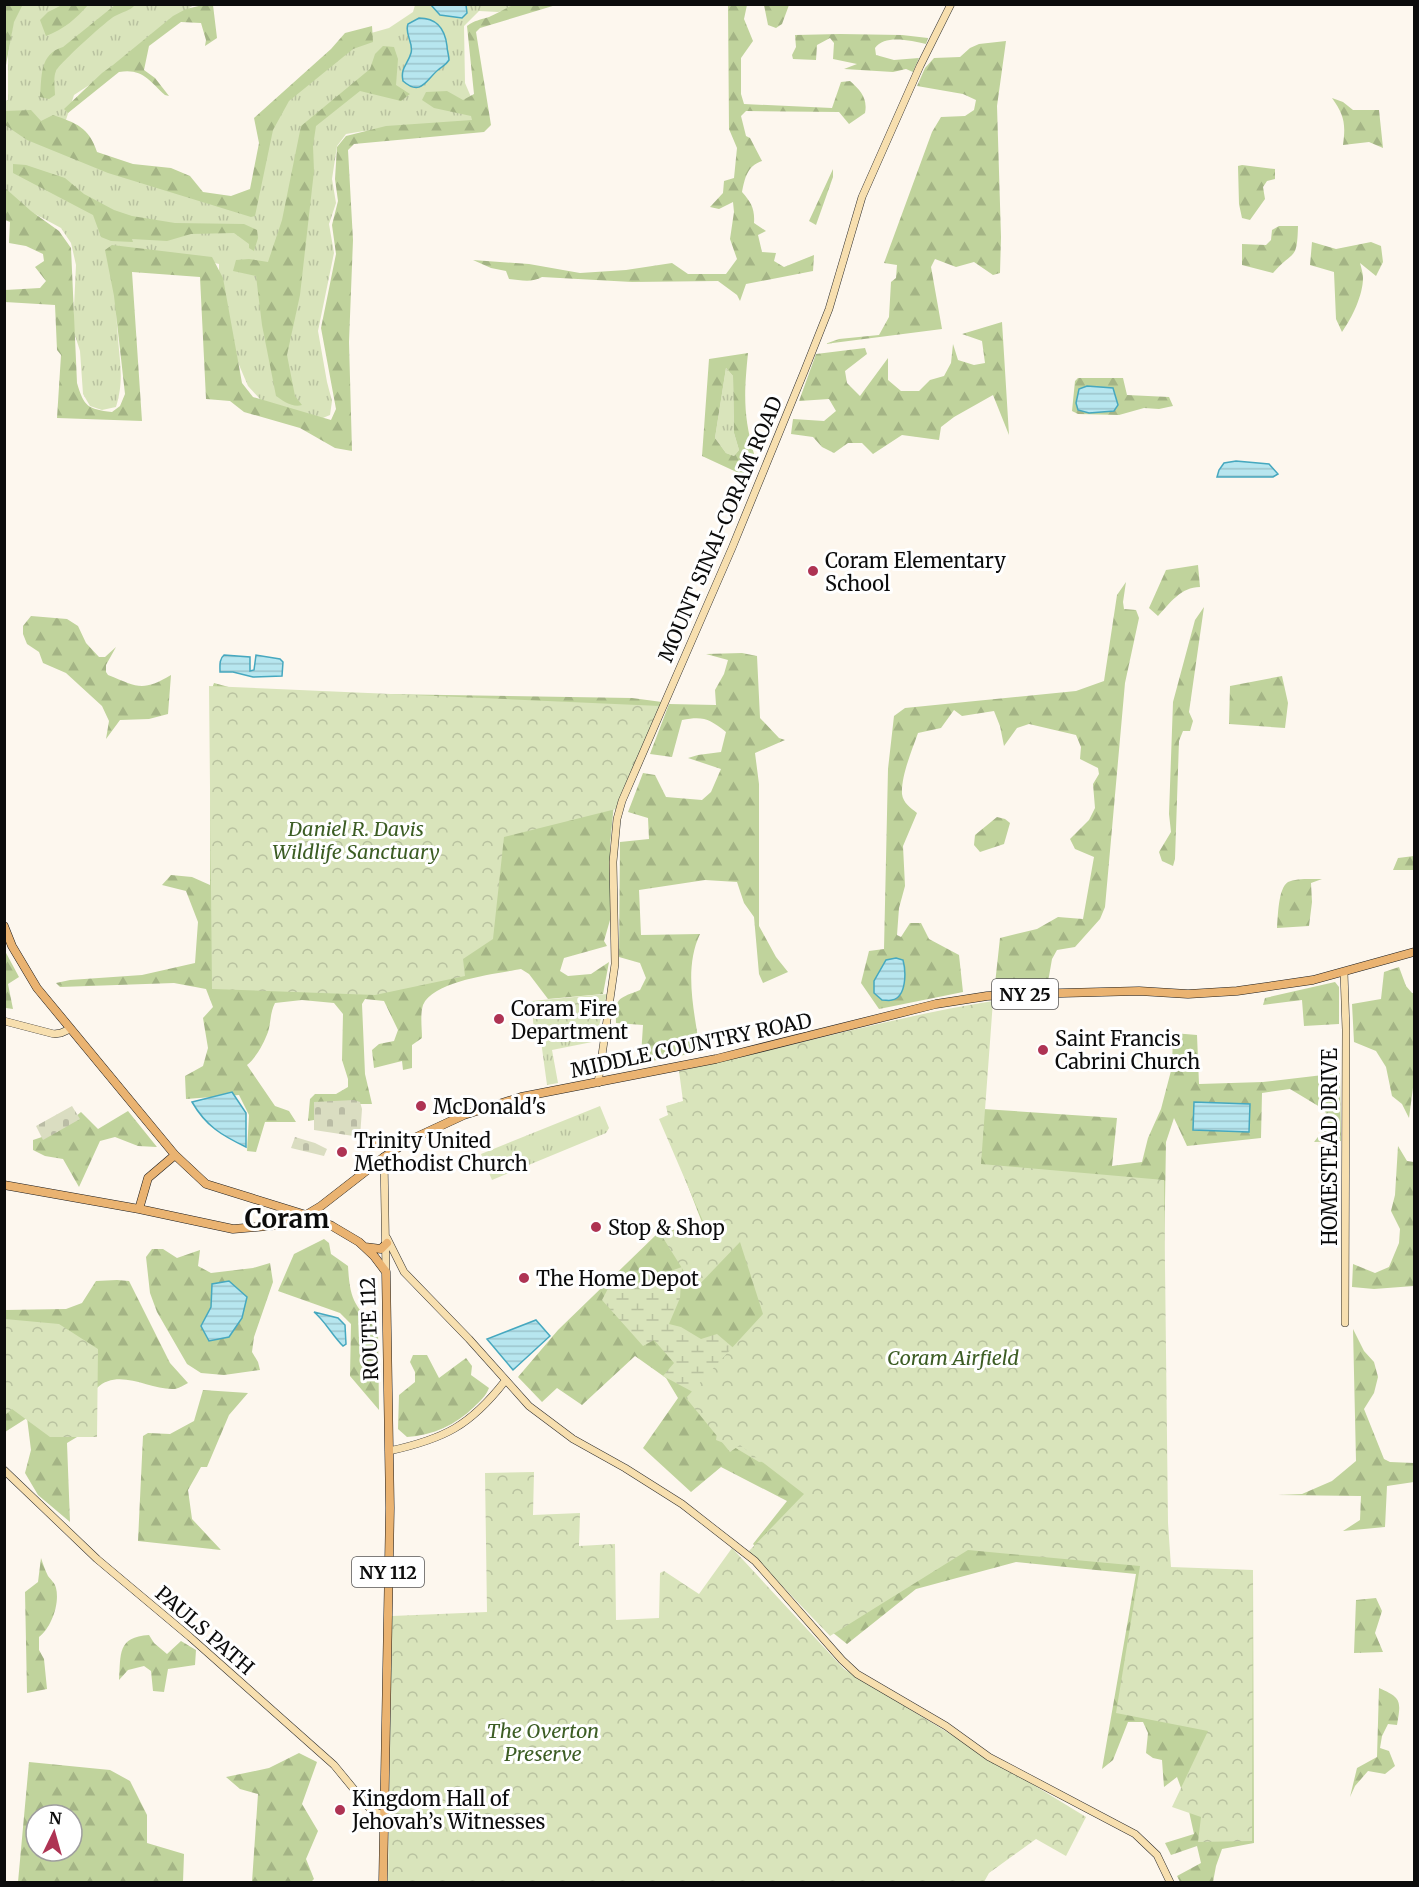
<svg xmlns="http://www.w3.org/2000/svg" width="1419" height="1887" font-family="Merriweather,serif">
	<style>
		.grass { fill: url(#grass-tufts) }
		.forest { fill: url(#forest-firs); fill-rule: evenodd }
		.wetland { fill: url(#wetland-marsh) }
		.cemetery { fill: url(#cemetery-stones) }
		.park { fill: url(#park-crowns) }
		.water { fill: url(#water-rules); stroke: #46a8bf; stroke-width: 1.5 }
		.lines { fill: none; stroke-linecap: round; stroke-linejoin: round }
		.secondary-casing { stroke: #2e2e2e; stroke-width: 8 }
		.primary-casing { stroke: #1d1d1d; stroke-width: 9 }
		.secondary { stroke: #f7dfaf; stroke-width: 7 }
		.primary { stroke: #eab371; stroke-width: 8 }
		.poi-dot { fill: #ae3353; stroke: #fff; stroke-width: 2 }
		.labels { text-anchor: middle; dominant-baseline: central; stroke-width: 6; stroke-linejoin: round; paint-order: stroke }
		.shield { fill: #fff; stroke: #555; stroke-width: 1.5 }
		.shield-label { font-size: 18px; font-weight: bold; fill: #0c0c0c }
		.street-label { font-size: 20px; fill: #0c0c0c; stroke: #fff }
		.poi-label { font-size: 20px; fill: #0c0c0c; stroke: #fff; text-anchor: start }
		.park-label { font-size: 20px; font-style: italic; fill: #3c5d24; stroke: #fff }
		.district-label { font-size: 26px; font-weight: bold; fill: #0c0c0c; stroke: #fff }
	</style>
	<defs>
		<pattern id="grass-tufts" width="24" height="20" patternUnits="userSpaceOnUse" patternTransform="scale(1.5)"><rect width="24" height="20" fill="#d9e4bb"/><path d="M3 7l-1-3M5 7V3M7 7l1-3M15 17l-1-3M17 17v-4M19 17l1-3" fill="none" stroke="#b9c2a0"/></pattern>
		<pattern id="forest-firs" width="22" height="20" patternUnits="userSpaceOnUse" patternTransform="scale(1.5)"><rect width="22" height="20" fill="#c0d39c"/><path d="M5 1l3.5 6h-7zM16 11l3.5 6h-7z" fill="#a4b485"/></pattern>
		<pattern id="wetland-marsh" width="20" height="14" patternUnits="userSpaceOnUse" patternTransform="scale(1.5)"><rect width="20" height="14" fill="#d9e4bb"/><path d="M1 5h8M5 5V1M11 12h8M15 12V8" fill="none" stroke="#b9c2a0"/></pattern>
		<pattern id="cemetery-stones" width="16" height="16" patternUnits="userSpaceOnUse" patternTransform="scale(1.5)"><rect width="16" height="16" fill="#daddc1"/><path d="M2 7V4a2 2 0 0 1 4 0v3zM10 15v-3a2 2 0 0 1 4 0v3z" fill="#babca5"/></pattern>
		<pattern id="park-crowns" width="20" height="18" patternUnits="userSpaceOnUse" patternTransform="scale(1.5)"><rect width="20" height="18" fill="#d9e4bb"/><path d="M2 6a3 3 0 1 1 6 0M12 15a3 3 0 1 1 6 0" fill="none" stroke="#b9c2a0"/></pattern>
		<pattern id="water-rules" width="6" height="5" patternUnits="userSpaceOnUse" patternTransform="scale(1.5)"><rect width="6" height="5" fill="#b7e6ef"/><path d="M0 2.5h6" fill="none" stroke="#9cc4cc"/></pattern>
	</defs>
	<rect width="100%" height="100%" fill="#fdf7ee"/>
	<path class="grass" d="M16 5H193L129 59 74 95 65 123 86 154 253 210 266 131 286 99 357 37 389 28 413 12 415 5H525L498 12 479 11 464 26 465 83 477 111V124L364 131 346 134 337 146 332 179 336 203 329 224 334 253 318 331 327 382 332 401 330 415 318 420 269 409 248 386 234 353 219 281V264L198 259 162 257 115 278C116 298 116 318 118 338 120 364 124 381 116 407L102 410 90 406 83 394 80 351 73 329 76 265 71 243 61 228 24 208 5 194V101L8 100V55Z
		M726 368 733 376 734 433 739 450 734 456 726 453 715 438Z
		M597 1035V1041L552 1050 558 1083 547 1085 541 1041Z
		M600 1106 609 1128 606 1133 492 1180 481 1154Z"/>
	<path class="forest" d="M5 4 22 6 14 22 6 65 5 97Z
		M516 4 556 5 480 28 476 32 491 125 484 132 354 144 348 150 353 240 349 342 352 451 335 448 300 428 244 412 230 401 206 399 200 277 132 272 142 421 57 418 61 355 57 350 55 305 5 302V290L40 288 46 281 35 267 44 261 43 254 26 246 9 243 10 222 5 220V188L31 211 59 231 71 248 77 383C84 407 88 409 112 412L120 406 125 394 114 296 105 250 112 245 212 257 223 278 242 383 253 397 331 420 336 409 321 328 336 254 332 225 338 201 335 179 337 147 346 136 386 126 472 120 471 116 434 108 422 100 426 92 447 91 463 100 474 94 467 26C475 20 480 20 489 17 498 13 505 8 516 4Z
		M62 5H88C76 19 64 29 46 36L40 20 48 12Z
		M115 5H135C130 11 122 12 115 16 106 21 59 64 56 71 53 78 55 88 55 95L49 99 40 97C42 77 39 54 63 47Z
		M203 5H213L217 38 205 46 206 40 201 23 181 22 149 46 144 70 155 78 169 96 165 95C149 81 143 68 119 72L68 113 64 109 102 73 113 65 173 16 186 9Z
		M728 5H747L744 19 753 41 741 58V94L744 104 832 108 841 82 850 81C860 90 868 98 865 113L849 124 839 112 746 111 741 116 746 136 750 138 762 161C747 166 745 178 742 192 751 202 755 209 754 223L766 231 758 235 762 252 776 253 774 261 784 267 814 255 813 271 746 284 740 301 737 295 718 281 632 282 542 277C532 283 520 280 509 279L506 271 491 268 473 260 529 264 580 273 626 270 672 263 688 274H726L737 259 730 239 734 212 733 202 719 209 710 207 723 193 724 181 734 178 737 148 729 129Z
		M764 5H789L782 24 776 28 768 25Z
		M372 26 373 42 353 49 289 101 273 130 255 216 251 217 108 173 27 140 5 125V111L31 110 41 121 53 115C76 123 89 127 97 152L133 164 171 168 190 176 203 192 231 196 250 189 259 143 254 118 331 49 345 33Z
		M840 34 902 35 928 38 926 44C911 41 885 34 875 48L876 55 894 60 919 58 913 72 906 69 893 72 844 69 857 64 833 59 834 43 830 38 817 45 816 60 793 59 792 55 796 47 795 35Z
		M1006 41 997 106 1001 237 1000 273 993 275 974 262 956 267 935 259 931 267 942 329 825 344 839 339 879 335 889 317 891 282 896 278 897 265 884 263 932 132 941 117 965 116 974 110 976 100 963 94 917 86 925 68 934 58 960 57 970 48 979 44Z
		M383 46 394 47 398 59 396 85 410 94 401 101 360 91 316 126 313 146 314 171 300 295 287 355 295 396 302 405C293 408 283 401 276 396L262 325 256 276 233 271 236 260 249 259 268 262 282 220 301 126 370 69 375 54Z
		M1332 98 1343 102 1353 110H1379L1383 148 1369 142 1343 145C1346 123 1344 115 1332 98Z
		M13 164 26 165 65 178 84 194 114 210 132 216 175 223 244 224 257 230 258 238 254 251 249 248V244L234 233 191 234 167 241 132 239 133 242 111 241 101 237 93 215 13 173Z
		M1242 165 1275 169V179L1267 181 1263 187 1265 199 1250 220 1242 218 1239 204 1238 166Z
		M833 169V177L816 225 809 221Z
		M1279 226H1298C1297 262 1294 249 1273 273L1242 265V244L1266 245 1271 240 1272 230Z
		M1312 242 1336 249 1371 242 1381 246 1383 262 1376 276 1360 263C1361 267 1363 273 1363 278 1363 295 1352 318 1342 332L1336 319 1334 272 1310 265Z
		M1002 322 1009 435 993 395 954 417 941 427 939 440 902 435 873 454 862 443H848L834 453 822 447 813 437 791 434 793 419 824 421 836 411 829 399 799 401 816 354 865 348 867 354 845 371 847 383 860 396 888 358V380L901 391H919L930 380 944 376 951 363 953 344 958 360 974 365 985 363 982 341 962 334Z
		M748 353C744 393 743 415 754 454L743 475 702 456 709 359ZM726 368 733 376 734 433 739 450 734 456 726 453 715 438Z
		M1078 378H1123L1127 395 1169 397 1173 406 1159 409 1144 408 1119 415 1078 414 1072 411 1075 381Z
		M1198 565 1200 587C1181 587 1170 603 1158 616L1149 608 1166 570Z
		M1126 582 1123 602 1124 609 1136 610 1139 618 1125 683 1105 907 1100 919 1075 947 1057 950 1052 959 1048 982 1003 987 995 984 1000 938 1037 929 1058 917 1083 919 1094 857 1075 849 1070 839 1089 820 1095 808 1093 784 1099 774 1098 768 1080 759 1081 747 1076 735 1029 724 1017 728 1004 746 1000 726 994 711 962 716 954 710 941 728 918 733C912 750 901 776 902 794 903 803 911 808 917 813L903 846 905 886 899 908 897 935 901 937 910 923H921L929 939 959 955 963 992 879 1009 861 983 869 951 884 949 888 769 894 716 905 708 1076 691 1104 681 1117 595Z
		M1204 607 1189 712 1193 721 1190 731H1183L1179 741 1175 859 1173 866 1162 861 1159 852 1171 832 1169 814 1173 702 1195 620Z
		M31 616 67 619 78 626 86 643 99 657H105L116 647 106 665V672L108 675C138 687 142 692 171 675L168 714 149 719 120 720 106 739 109 721 102 706 66 673 43 663 39 652 27 644 23 634V626Z
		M742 653 757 656 760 718 779 738 785 740 755 753 759 784V926L776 957 788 972 763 983 759 974 754 917 744 903 737 882 705 880 639 890 641 935 700 934C683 970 695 1013 700 1052L646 1062 641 1056 643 1025 616 1023C615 998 617 999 640 990L646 978 640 963 619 957 620 842 649 839 648 818 628 812 643 773 655 775 666 797 702 800 711 792 721 769 688 758 698 755 721 752 726 732C709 719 704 716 682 720L672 757 650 754 669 704 716 705 715 690 724 674 728 660 706 654Z
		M1282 676 1288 703 1285 728 1229 724 1230 686Z
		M214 683 247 692 632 698 662 702 614 804 610 845V920L604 941 607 946 564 958 560 971 568 976 591 974 609 962 603 994 548 999 529 974 521 969C496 974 434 980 423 1005 420 1014 422 1029 422 1038L412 1045V1068L403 1070 402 1061 374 1068 372 1050 379 1044 394 1041 398 1030 384 1001 365 999 362 1004 365 1074 372 1104H329L320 1119 308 1121 310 1099 315 1094H336L348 1087V1079L342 1060 343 1014 334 1003 302 1000 275 1003C270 1013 271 1022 268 1032 264 1043 256 1058 247 1065L275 1106 289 1111 296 1122H265L256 1152 247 1151 249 1115 239 1095 186 1099 185 1076 203 1066 208 1048 203 1018 213 1007 206 989 174 983 60 987 56 983 70 980 142 975 195 963 198 922 186 891 162 885 171 875 192 877 210 885 211 691Z
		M997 817 1005 819 1010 823 1004 844 980 852 974 845 975 835Z
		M1414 856V870H1393L1398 858Z
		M1322 879 1311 883 1312 902 1309 926 1277 928C1278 917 1278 888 1288 882 1296 878 1312 879 1322 879Z
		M5 951 19 977 8 984 13 1009 6 1008Z
		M1399 967 1406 986 1412 993H1414V1080L1409 1118 1402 1104 1392 1096 1386 1067 1376 1051 1354 1042 1352 1004 1381 999 1384 972Z
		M1335 982 1339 987V1024L1304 1026 1302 1000 1263 1005 1265 998Z
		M987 1010 983 1109 1117 1118 1112 1166 1142 1162 1148 1138 1161 1109 1172 1067 1173 1033 1197 1035 1199 1084 1263 1082 1340 1073 1341 1141 1314 1142 1328 1124 1325 1110 1290 1089 1262 1093 1261 1138 1187 1146 1174 1118 1166 1142 1160 1501 1169 1571 1253 1572 1254 1843 1222 1849 1216 1866 1213 1882H1180L1177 1876 1201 1863 1197 1846 1171 1855 1165 1843 1194 1834 1188 1807 1177 1777 1164 1787 1162 1760 1153 1758 1146 1753 1148 1733 1143 1722H1128L1113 1760 1102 1769 1136 1574 1016 1562 916 1589 847 1644 827 1628 753 1544 787 1501 721 1467 691 1492 643 1448 678 1398 666 1378 635 1356 582 1405 557 1388 542 1402 518 1377 558 1330 659 1232 703 1225 662 1119 692 1109 743 1063 880 1025Z
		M128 1111 157 1147 138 1146 115 1137 100 1141 79 1187 63 1159 45 1156 33 1150V1140L57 1132 81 1112 98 1129Z
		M1398 1146 1407 1161 1414 1162V1286L1374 1289 1352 1287 1353 1264 1375 1273 1389 1267 1399 1243 1400 1229 1391 1211 1395 1195Z
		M324 1239 329 1243 331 1254 348 1266C350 1302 355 1305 378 1331L379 1410 350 1376 351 1324 340 1313 278 1291 294 1254Z
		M152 1249H163L177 1258 200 1250 198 1266 211 1273 253 1268 270 1263 273 1282 254 1337 252 1352 258 1362 260 1370 224 1375 201 1373 187 1364 157 1312 150 1293 146 1257ZM211 1290 229 1337 201 1326 211 1307Z
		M117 1280 129 1281 170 1363 188 1383C184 1385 179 1388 175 1389 151 1391 119 1367 97 1388L87 1431 67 1443 70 1522 38 1495 25 1473 31 1450 27 1418 5 1432V1310L66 1309 82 1303 96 1281Z
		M1353 1329 1364 1351 1374 1362 1378 1377 1374 1393 1364 1409 1384 1459 1390 1462 1414 1463V1482L1387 1486 1385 1527 1343 1531 1360 1520 1361 1496 1278 1495 1302 1494 1332 1481 1356 1461Z
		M413 1355H427L439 1378 466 1358 472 1366 471 1375 489 1388C486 1396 480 1401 474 1407 455 1425 434 1435 407 1437L398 1429 399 1395 415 1382V1372L410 1362Z
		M203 1390 248 1393 229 1415 207 1467H201L188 1490 192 1519 221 1550 138 1541 143 1436 148 1433 170 1434 194 1421Z
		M41 1558C43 1564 45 1570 48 1576 51 1580 55 1583 56 1588 60 1604 51 1628 39 1637V1650L44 1659 47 1689 27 1693 25 1592 38 1582Z
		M1376 1598 1382 1611 1375 1633 1383 1652 1354 1653 1356 1600Z
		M149 1635 154 1643 167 1654 181 1641 196 1650 195 1665 168 1669 164 1692 153 1691 151 1671 144 1666 128 1670 119 1680C121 1654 117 1637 149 1635Z
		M1379 1688C1402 1698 1401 1701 1397 1725L1388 1724 1382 1736 1380 1748 1389 1751 1395 1766 1385 1774 1368 1771 1355 1786 1350 1797 1357 1768 1377 1757Z
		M299 1753 317 1762 302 1804 318 1831 306 1859 314 1879 311 1882H252L258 1794 240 1789 226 1777 269 1768Z
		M29 1762 110 1770 130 1781 147 1815V1843L184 1854 183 1882H18ZM36 1815H72V1851H36Z"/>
	<path class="wetland" d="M682 1267 680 1298 669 1324 681 1327 701 1339 717 1334 737 1351 770 1461 759 1462 734 1447 716 1440 720 1414 691 1391 663 1376 674 1363 654 1340 643 1346 602 1300 613 1279 649 1284 659 1275Z"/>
	<path class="cemetery" d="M354 1100 360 1102 362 1109 360 1137 314 1130V1102Z
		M72 1106 80 1119 43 1140 36 1126Z
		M295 1137 315 1143 327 1149 324 1156 291 1148Z"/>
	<path class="park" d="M209 686 660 706 616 809 504 837 493 939 463 959 465 976 375 995 212 989Z
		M607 994 599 1026 534 1030 531 1001Z
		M993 1001 981 1164 1164 1180 1168 1523 1171 1567 1253 1570 1252 1841 1198 1842 1201 1817 1172 1807 1208 1731 1116 1713 1140 1566 968 1550 830 1636 749 1551 804 1494 740 1445 730 1452 686 1398 763 1314 740 1242 695 1289 660 1233 705 1226 659 1119 668 1115 666 1106 683 1101 679 1071C784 1049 887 1018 993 1001Z
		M5 1319 59 1324 98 1349 97 1437H50L12 1409 5 1415Z
		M534 1472 533 1515 580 1513 579 1546 615 1544 616 1620 659 1618 660 1573 664 1571 699 1594 732 1548 844 1669 1086 1817 1066 1856 1036 1839 989 1873 984 1882H388L392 1616 487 1612 485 1473Z"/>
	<path class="water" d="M431 5H466L467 13 462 18 440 15Z
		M419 18C437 18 445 29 447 46 447 51 449 55 449 60 446 65 443 66 438 70 426 80 421 97 403 81 400 68 408 64 411 53 414 43 404 34 408 24Z
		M1087 386 1113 388 1118 405 1114 411 1089 413 1078 410 1076 403 1079 389Z
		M1236 461 1269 464 1278 474 1273 477H1217L1219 470 1224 463Z
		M224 655 250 657V671L254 670 256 655 280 659 283 662 282 676 253 677 233 672H220C220 666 219 659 224 655Z
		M896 958 903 960C906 971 907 997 892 1000 889 1001 886 1000 882 1000L874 993V981L886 960Z
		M232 1092 246 1113V1147C221 1135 206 1126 192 1102Z
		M1194 1102 1250 1104 1249 1132 1193 1130Z
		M229 1281 247 1297 242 1318 229 1337 209 1341 201 1326 211 1307 212 1284Z
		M314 1312 338 1318 345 1325 346 1344 343 1346C332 1335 325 1321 314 1312Z
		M536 1320 550 1336 513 1370 487 1339Z"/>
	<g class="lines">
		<g class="secondary-casing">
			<path id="secondary" d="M1344 972 1346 1030 1345 1323
				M4 1021 54 1034 61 1033 70 1029
				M598 1083 615 964 613 862 617 819 622 801 732 548 804 372 829 309 862 197 920 66 951 4
				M384 1157 386 1272
				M387 1238 404 1272 469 1339 529 1406 573 1439 625 1468 682 1504 755 1561 842 1660 857 1674 946 1726 989 1757 1135 1834 1157 1855 1170 1882
				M389 1451C444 1439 470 1426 505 1381
				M4 1470 97 1559 190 1637 334 1765 371 1810 383 1815"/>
		</g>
		<g class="primary-casing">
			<path id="primary" d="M4 926 12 946 37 988 175 1155 206 1184 306 1215 332 1226 359 1242 374 1256 386 1272 390 1508 383 1882
				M376 1144 406 1141
				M4 1185 139 1209 233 1229 279 1225 306 1215 321 1206 384 1157 410 1140 464 1115 521 1097 716 1059 936 1004 987 996 1025 994 1139 991 1188 994 1237 991 1313 980 1414 952
				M139 1209 148 1178 175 1155
				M365 1247 381 1249 387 1243"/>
		</g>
		<use href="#secondary" class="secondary"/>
		<use href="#primary" class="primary"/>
	</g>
	<g class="poi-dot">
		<circle cx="813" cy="571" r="6"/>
		<circle cx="499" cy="1019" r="6"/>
		<circle cx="1043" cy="1050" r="6"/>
		<circle cx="421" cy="1106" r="6"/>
		<circle cx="342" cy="1152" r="6"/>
		<circle cx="596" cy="1227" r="6"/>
		<circle cx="524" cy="1278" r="6"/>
		<circle cx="340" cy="1810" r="6"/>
	</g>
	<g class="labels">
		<g class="shield">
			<rect x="992" y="979" width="66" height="30" rx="4.5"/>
			<rect x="352" y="1557" width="72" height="30" rx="4.5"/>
		</g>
		<g class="shield-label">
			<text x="1025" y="994">NY 25</text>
			<text x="388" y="1572">NY 112</text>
		</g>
		<g class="street-label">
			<text transform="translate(720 529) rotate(-67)">MOUNT SINAI-CORAM ROAD</text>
			<text transform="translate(691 1045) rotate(-12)">MIDDLE COUNTRY ROAD</text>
			<text transform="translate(1329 1147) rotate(-90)">HOMESTEAD DRIVE</text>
			<text transform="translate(369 1329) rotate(-92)">ROUTE 112</text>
			<text transform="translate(205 1630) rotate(41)">PAULS PATH</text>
		</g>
		<g class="poi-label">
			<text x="825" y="560">Coram Elementary<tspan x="825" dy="23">School</tspan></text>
			<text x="511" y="1008">Coram Fire<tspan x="511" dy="23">Department</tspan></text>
			<text x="1055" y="1038">Saint Francis<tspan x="1055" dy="23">Cabrini Church</tspan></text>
			<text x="433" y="1106">McDonald's</text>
			<text x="354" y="1140">Trinity United<tspan x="354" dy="23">Methodist Church</tspan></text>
			<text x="608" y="1227">Stop &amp; Shop</text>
			<text x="536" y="1278">The Home Depot</text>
			<text x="352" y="1798">Kingdom Hall of<tspan x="352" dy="23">Jehovah’s Witnesses</tspan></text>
		</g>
		<g class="park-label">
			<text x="356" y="828">Daniel R. Davis<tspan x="356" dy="23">Wildlife Sanctuary</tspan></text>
			<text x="953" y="1357">Coram Airfield</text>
			<text x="543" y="1730">The Overton<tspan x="543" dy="23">Preserve</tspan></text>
		</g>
		<g class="district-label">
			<text x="287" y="1218">Coram</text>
		</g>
	</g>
	<rect width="1419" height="1887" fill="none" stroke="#0c0c0c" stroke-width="12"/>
	<g transform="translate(54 1833) rotate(5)"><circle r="28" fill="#ffffff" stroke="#9e9e9e" stroke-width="1.5"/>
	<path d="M0-4.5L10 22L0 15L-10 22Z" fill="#ae3353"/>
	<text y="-9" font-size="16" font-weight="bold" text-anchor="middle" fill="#0c0c0c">N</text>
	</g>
</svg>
